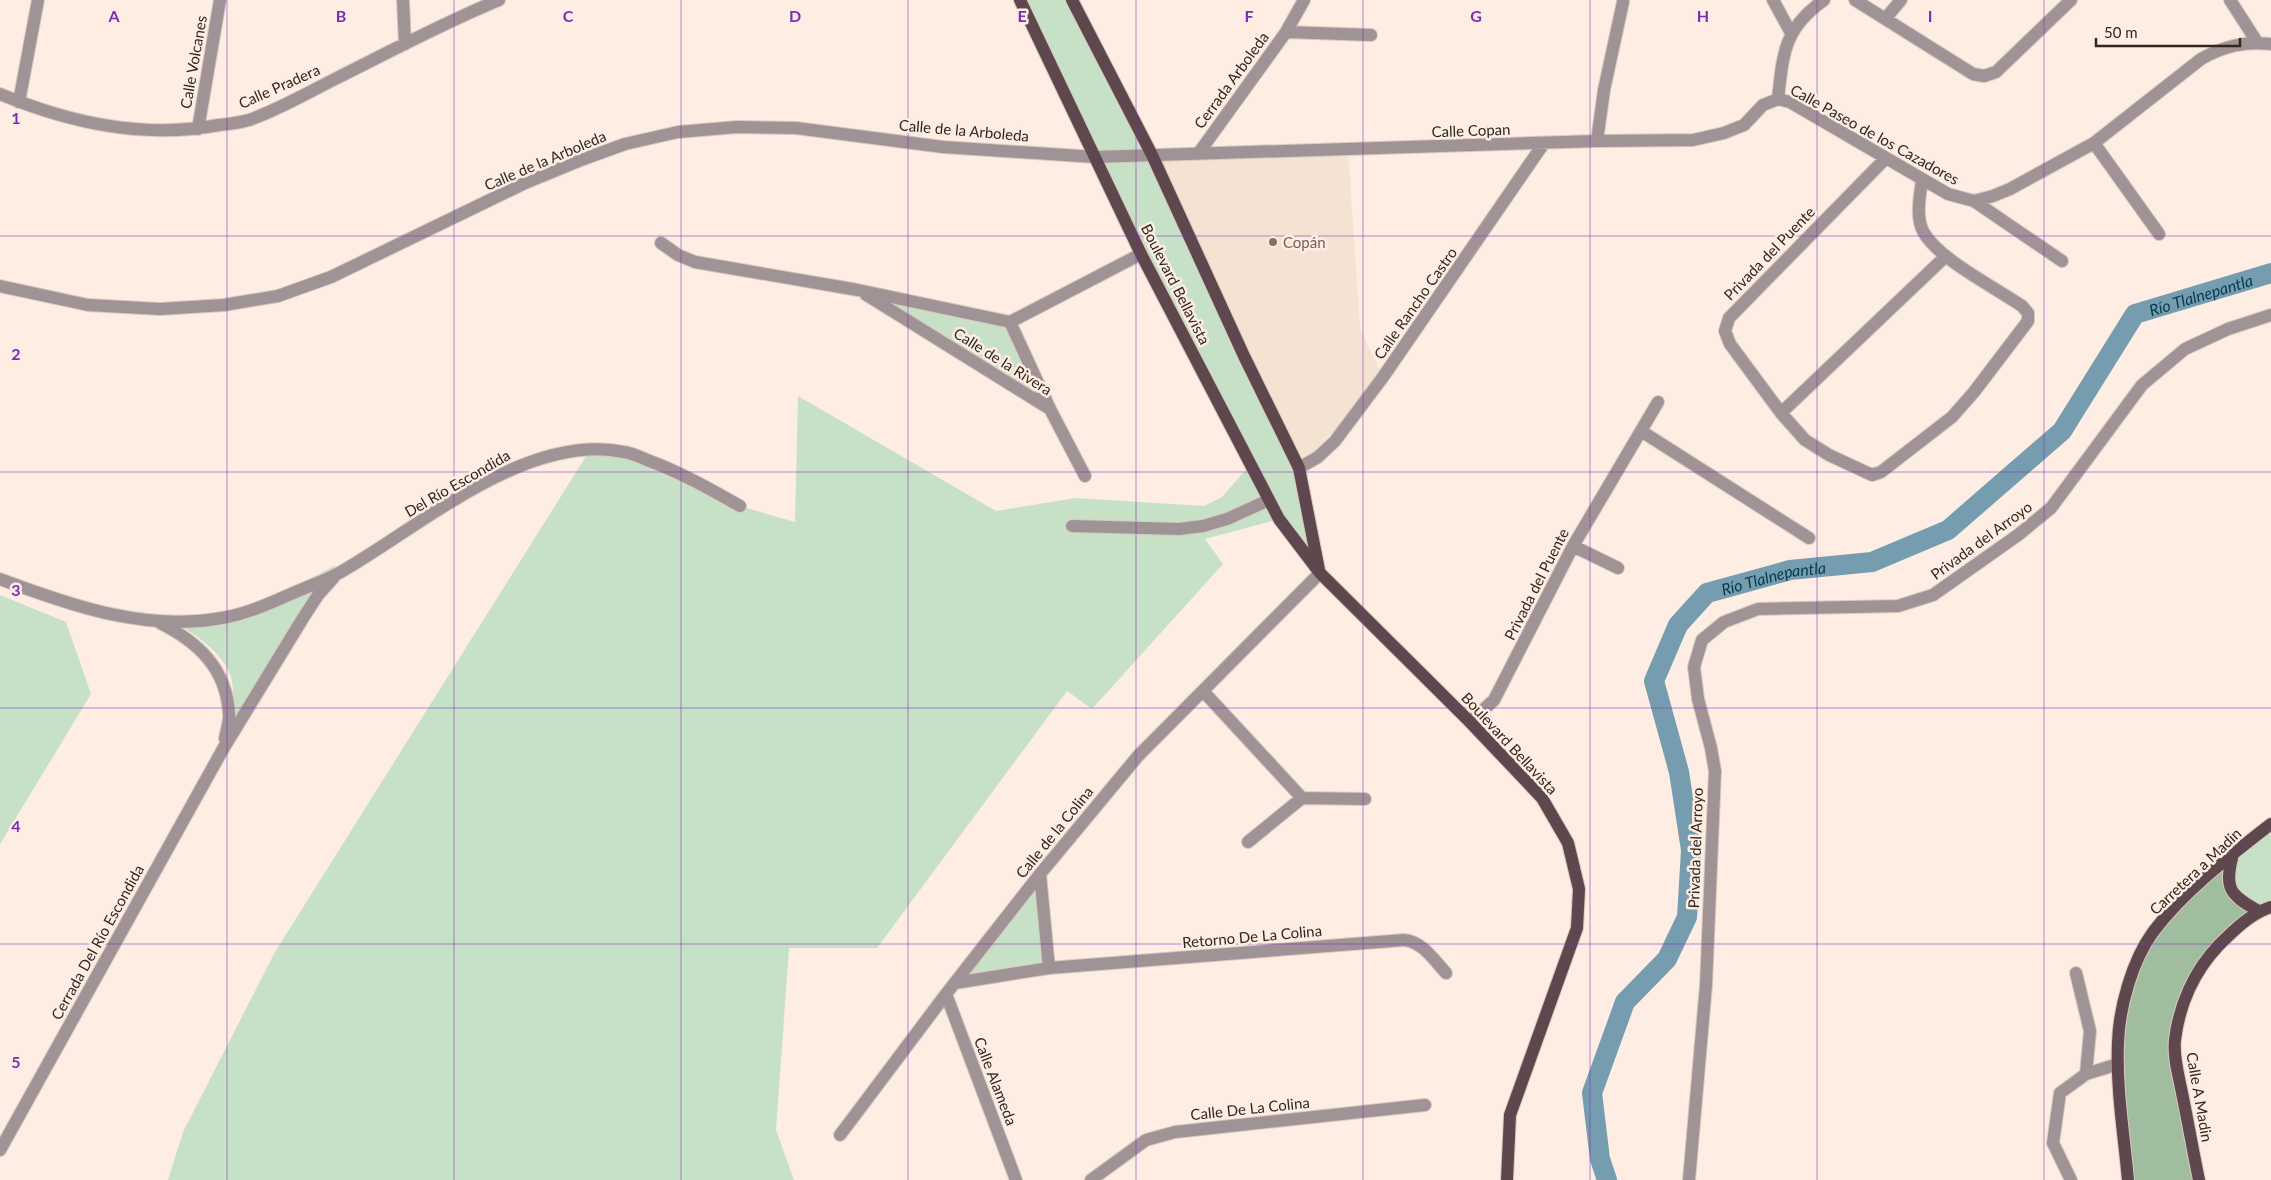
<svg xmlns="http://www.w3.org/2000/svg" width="2271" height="1180" font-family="Lato,sans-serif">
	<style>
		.education { fill: #f4e3d2 }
		.green { fill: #c7e1c6 }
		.forest { fill: #a1bda0 }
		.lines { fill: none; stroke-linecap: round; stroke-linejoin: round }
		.canal { stroke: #759daf; stroke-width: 20 }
		.minor-casing { stroke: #d8c9c0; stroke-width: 14 }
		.major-casing { stroke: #d8c9c0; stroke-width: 14 }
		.minor { stroke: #a09396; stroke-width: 12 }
		.major { stroke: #5e484d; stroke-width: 12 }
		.grid { fill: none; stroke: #7b2cbf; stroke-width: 1; stroke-opacity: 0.55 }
		.education-dot { fill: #8d6e63; stroke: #fdede3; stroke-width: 2 }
		.labels { text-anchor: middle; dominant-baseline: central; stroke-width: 5; stroke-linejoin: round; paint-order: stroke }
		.street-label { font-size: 15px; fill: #312721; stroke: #fdede3 }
		.education-label { font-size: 15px; fill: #785e54; stroke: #fdede3; text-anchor: start }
		.water-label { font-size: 16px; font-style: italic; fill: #003b4f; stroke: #fdede3 }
		.grid-label { font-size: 16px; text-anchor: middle; font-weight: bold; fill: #7b2cbf; stroke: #fdede3; stroke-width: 5; stroke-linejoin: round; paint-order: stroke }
	</style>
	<rect width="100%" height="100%" fill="#fdede3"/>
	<path class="education" d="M1348 150 1360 329 1383 377 1299 468 1152 155Z"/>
	<path class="green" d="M1020 0H1072L1299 468 1320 573 1279 519 1205 539 1223 564 1092 709 1067 691 877 948H789L776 1130 794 1180H168L183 1132 275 952 590 450 625 452 740 506 795 522 798 396 996 511 1076 498 1204 506 1222 497 1251 464Z
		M858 290 1010 322 1050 409Z
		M336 565 323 580 230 732C231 716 235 697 232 681 228 657 197 635 177 624L261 605Z
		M0 595 66 622 91 694 0 844Z
		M2271 824V907L2259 911 2232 891 2233 854Z
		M1040 874 1049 968 955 983Z"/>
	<path class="forest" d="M2233 854 2232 891 2259 911 2194 976 2175 1042 2199 1180H2128L2119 1078 2123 1006 2153 933Z"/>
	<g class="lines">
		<path class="canal" id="s1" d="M1607 1180 1600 1159 1592 1093 1625 1002 1667 959 1687 917 1691 850 1679 772 1654 681 1678 625 1707 593 1790 570 1872 562 1948 530 2062 431 2135 314 2271 273"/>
		<g class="minor-casing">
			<path id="minor" d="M403 0 405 44
				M1773 0 1791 33
				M1855 0 1973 74 1984 76 1996 72 2071 0
				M2230 0 2257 42
				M1885 19 1901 0
				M1286 32 1371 35
				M0 94C70 123 143 139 219 125 229 124 239 123 249 120 278 110 307 93 335 79 389 52 443 23 499 0
				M1778 99 1790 102 1948 194 1974 201 1993 196 2010 189 2094 143 2201 59C2224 46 2245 41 2271 44
				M1778 99C1783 53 1784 28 1824 0
				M19 102 38 0
				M198 129 220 0
				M1597 141 1604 90 1623 2
				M2094 143 2159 234
				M1198 154 1286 32 1304 0
				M1886 158 1729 318 1725 331 1730 344 1781 413 1805 440 1829 455 1872 475 1881 472 1952 417 1974 392 2028 321V313L2022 306C1996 288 1940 260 1924 233 1915 218 1920 196 1922 180
				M1974 201 2062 261
				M661 243 678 255 695 262 858 290 1010 322 1050 409 1085 476
				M0 286 88 305 160 309 224 305 278 296 331 277 525 183 581 160 625 144 678 132 737 127 796 128 943 147 1095 157 1597 141 1693 140 1724 133 1744 125 1763 105 1778 99
				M865 294 1050 409
				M1010 322 1141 254
				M1781 413 1946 256
				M1641 431 1809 538
				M1299 468 1318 457 1335 441 1383 377 1544 143
				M1072 526 1179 529 1203 526 1227 519 1269 500
				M1573 546 1618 568
				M0 579C72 606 149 633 227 617 252 612 275 601 298 591 312 585 326 580 339 573 420 527 526 432 624 452 632 453 640 457 647 460 680 472 710 489 740 506
				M160 623C198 642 226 668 229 713 230 721 226 731 225 739
				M1203 691 1302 798
				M1470 722 1494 700 1573 546 1658 402
				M1248 842 1302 798 1365 799
				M1040 874 1049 968
				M2076 973 2090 1031 2086 1074
				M955 983 1049 968 1404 940C1423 942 1433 959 1446 973
				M946 994 1016 1180
				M840 1135 946 994 1040 874 1138 756 1320 573
				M0 1150 223 749 303 618 318 595 334 577
				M1091 1180 1146 1140 1175 1132 1425 1105
				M1689 1180 1706 985 1715 771 1711 748 1698 699 1694 667 1702 640 1724 622 1758 609 1898 606 1933 595 2018 535 2051 508 2142 385 2185 349 2228 329 2271 315
				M2071 1180 2053 1143 2060 1093 2086 1074 2118 1064"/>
		</g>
		<g class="major-casing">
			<path id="major" d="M1020 0 1141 254 1279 519 1320 573 1470 722 1542 798 1568 843 1579 889 1577 928 1510 1115 1507 1180
				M1072 0 1152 155 1244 356 1299 468 1319 570
				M2233 854C2224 888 2229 895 2259 911
				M2128 1180C2124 1135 2116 1089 2118 1043 2119 1008 2132 961 2153 932 2185 890 2230 856 2271 824
				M2199 1180C2193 1151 2188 1122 2182 1093 2179 1077 2173 1057 2175 1040 2179 1005 2194 971 2219 945 2234 930 2250 914 2271 907"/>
		</g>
		<use href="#minor" class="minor"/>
		<use href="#major" class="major"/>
	</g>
	<path class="grid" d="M227 0V1180M454 0V1180M681 0V1180M908 0V1180M1136 0V1180M1363 0V1180M1590 0V1180M1817 0V1180M2044 0V1180M0 236H2271M0 472H2271M0 708H2271M0 944H2271"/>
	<circle class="education-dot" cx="1273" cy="242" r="5"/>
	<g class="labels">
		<g class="street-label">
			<text transform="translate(193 62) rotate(-80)">Calle Volcanes</text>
			<text transform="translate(1231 80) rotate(-54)">Cerrada Arboleda</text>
			<text transform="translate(279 86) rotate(-24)">Calle Pradera</text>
			<text transform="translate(964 130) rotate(5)">Calle de la Arboleda</text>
			<text transform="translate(1471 130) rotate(-2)">Calle Copan</text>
			<text transform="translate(1875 134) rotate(29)">Calle Paseo de los Cazadores</text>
			<text transform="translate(545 160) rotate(-23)">Calle de la Arboleda</text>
			<text transform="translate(1769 253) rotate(-46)">Privada del Puente</text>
			<text transform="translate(1176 284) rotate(63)">Boulevard Bellavista</text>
			<text transform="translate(1415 303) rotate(-55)">Calle Rancho Castro</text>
			<text transform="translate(1003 361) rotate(32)">Calle de la Rivera</text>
			<text transform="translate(457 483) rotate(-30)">Del Río Escondida</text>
			<text transform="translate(1981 540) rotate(-36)">Privada del Arroyo</text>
			<text transform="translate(1536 584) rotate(-63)">Privada del Puente</text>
			<text transform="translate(1510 743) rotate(47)">Boulevard Bellavista</text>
			<text transform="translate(1054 832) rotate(-51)">Calle de la Colina</text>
			<text transform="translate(1695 848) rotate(-88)">Privada del Arroyo</text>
			<text transform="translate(2195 871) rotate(-43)">Carretera a Madin</text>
			<text transform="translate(1252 936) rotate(-5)">Retorno De La Colina</text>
			<text transform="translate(97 942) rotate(-61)">Cerrada Del Río Escondida</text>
			<text transform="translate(996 1081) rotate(69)">Calle Alameda</text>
			<text transform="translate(2200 1097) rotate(80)">Calle A Madin</text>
			<text transform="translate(1250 1108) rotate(-6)">Calle De La Colina</text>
		</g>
		<g class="education-label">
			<text x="1283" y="242">Copán</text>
		</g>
		<g class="water-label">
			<text stroke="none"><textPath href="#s1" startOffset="1245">Río Tlalnepantla</textPath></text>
			<text stroke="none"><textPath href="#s1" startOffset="705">Río Tlalnepantla</textPath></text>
		</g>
	</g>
	<g class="grid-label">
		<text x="114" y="22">A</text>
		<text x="341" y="22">B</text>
		<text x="568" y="22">C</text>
		<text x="795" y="22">D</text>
		<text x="1022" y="22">E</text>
		<text x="1249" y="22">F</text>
		<text x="1476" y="22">G</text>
		<text x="1703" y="22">H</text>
		<text x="1930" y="22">I</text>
		<text x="16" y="124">1</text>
		<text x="16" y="360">2</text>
		<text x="16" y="596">3</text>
		<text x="16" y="832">4</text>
		<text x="16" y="1068">5</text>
	</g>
	<path d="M2096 38v8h144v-8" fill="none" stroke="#312721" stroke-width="2.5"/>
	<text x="2104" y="38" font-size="15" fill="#312721" stroke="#fdede3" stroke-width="4" paint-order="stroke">50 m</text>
</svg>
